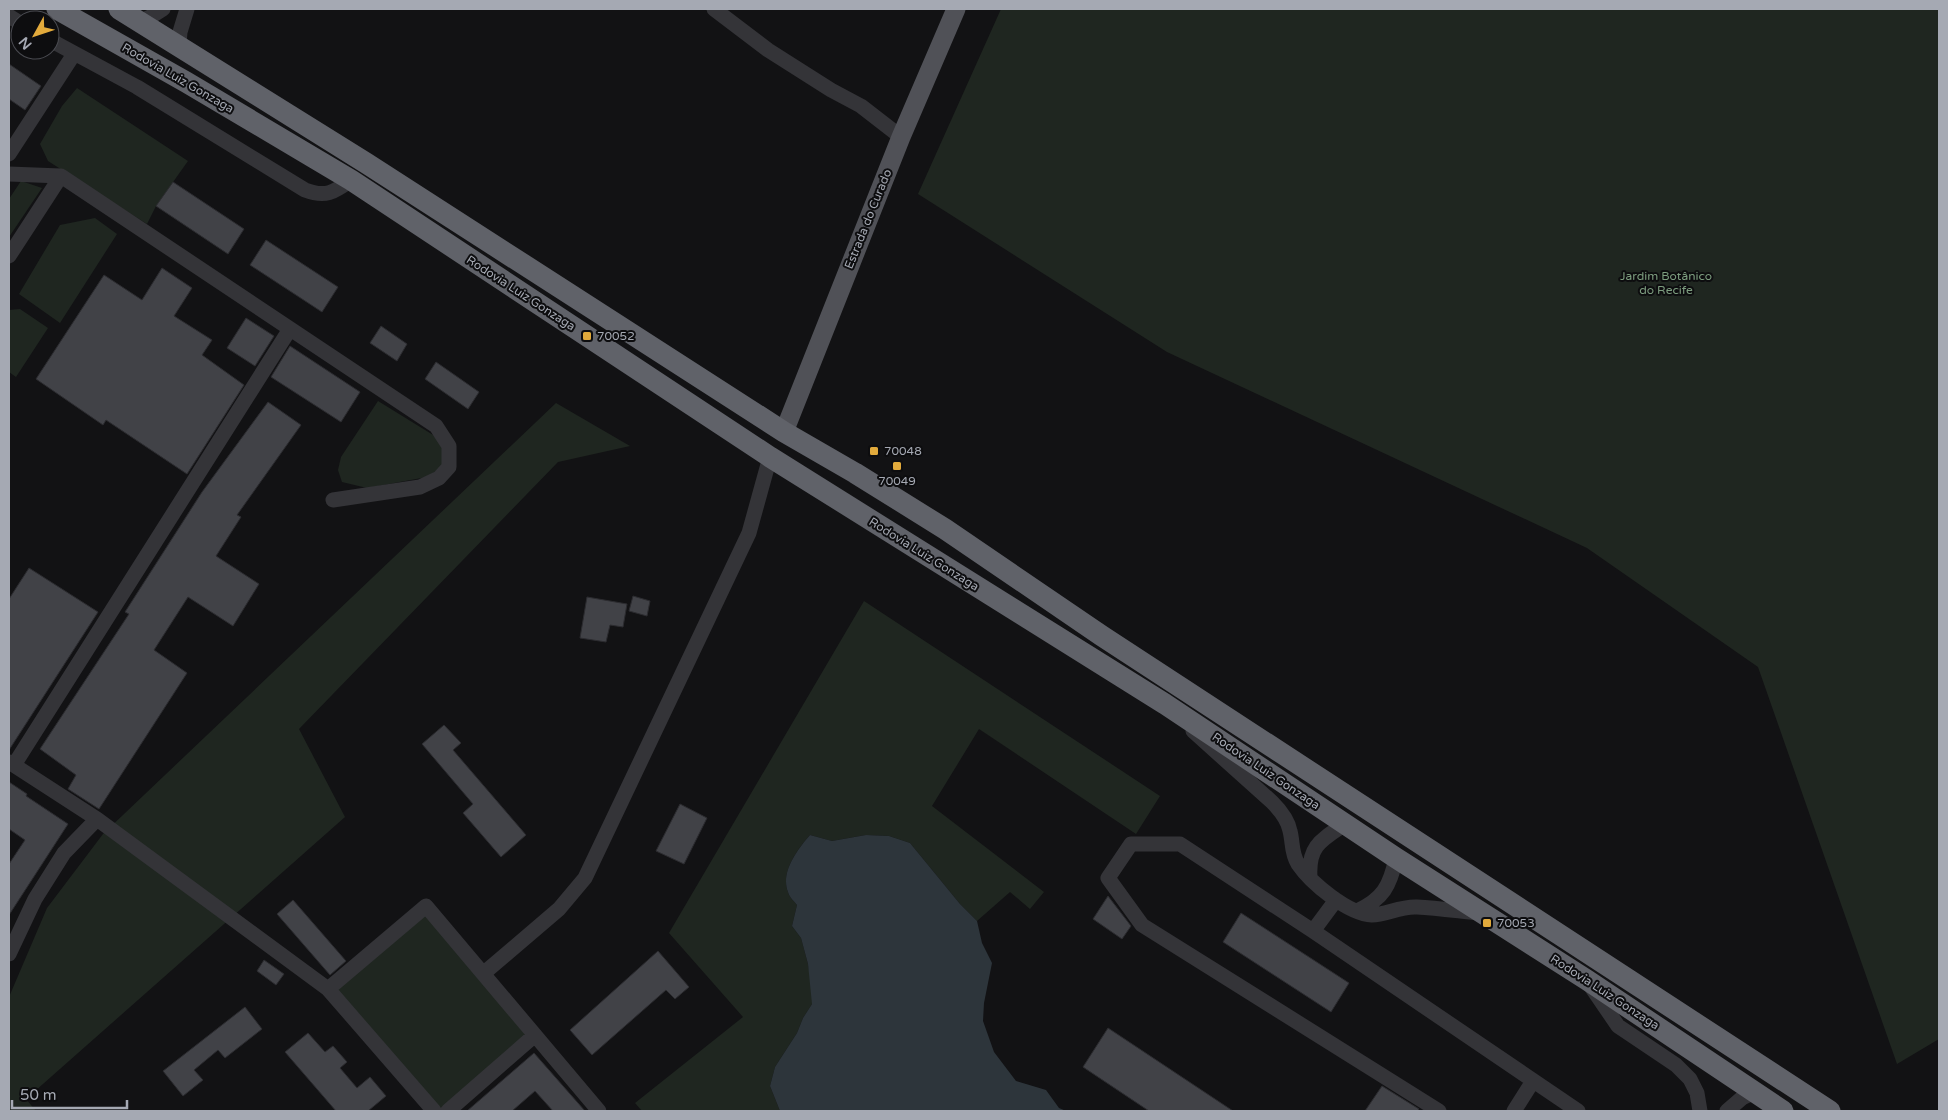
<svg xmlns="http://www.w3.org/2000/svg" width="1948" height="1120" font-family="'Varela Round',sans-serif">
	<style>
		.green { fill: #1f2620 }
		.water { fill: #2d353b }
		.building { fill: #414247; stroke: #2c2c30 }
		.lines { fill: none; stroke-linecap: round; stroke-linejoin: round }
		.minor { stroke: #343438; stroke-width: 15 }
		.major { stroke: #505157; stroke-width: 19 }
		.highway { stroke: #606269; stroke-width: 21 }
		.poi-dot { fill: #e2aa3c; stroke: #0d0d0f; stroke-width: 2 }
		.labels { text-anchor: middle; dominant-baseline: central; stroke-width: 4; stroke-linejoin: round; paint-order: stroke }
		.street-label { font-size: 12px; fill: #a5a9b3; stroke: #0d0d0f }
		.park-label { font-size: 12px; fill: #7d9d7f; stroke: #0d0d0f }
		.poi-label { font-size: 12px; fill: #a5a9b3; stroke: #0d0d0f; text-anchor: start }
	</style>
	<rect width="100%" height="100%" fill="#121214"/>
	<path class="green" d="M1001 9H1939V1039L1897 1064 1758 667 1587 548 1167 352 918 194Z
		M77 88 188 161 156 206 147 224 48 161 40 144 62 106Z
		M21 181 42 188 9 237V199Z
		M95 218 117 234 60 323 19 294 60 225Z
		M20 309 48 328 16 377 9 372V310Z
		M378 401 438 438 444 450 442 467 427 477 367 488 342 482 338 470 341 457Z
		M556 403 630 446 558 462 299 729 345 817 26 1099 36 1111H9V997L47 908 103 834Z
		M864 601 1160 796 1136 834 979 729 932 806 1044 892 1030 909 1010 892 977 921 960 904 910 843 889 836 866 835 832 841 810 835C798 849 780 872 788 892 789 897 794 901 797 905L792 926 801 938 808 964 812 987V1004L803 1018 797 1033 775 1067 770 1086 780 1111H642L635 1103 743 1017 669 933Z
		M426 906 535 1035 448 1111H434L328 989Z"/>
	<path class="water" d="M810 835 832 841 866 835 889 836 910 843 960 904 977 921 982 943 992 963 984 1003 983 1021 994 1052 1016 1081 1046 1090 1059 1108 1066 1111H780L770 1086 775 1067 797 1033 803 1018 812 1004 808 964 801 938 792 926 797 905C794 901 789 897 788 892 780 872 798 849 810 835Z"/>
	<path class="building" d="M9 64 41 86 25 110 9 99Z
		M173 182 244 229 228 254 156 206Z
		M266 240 338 287 322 312 250 265Z
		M162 268 192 288 174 316 212 340 202 355 244 385 187 474 106 420 103 425 36 379 104 275 142 300Z
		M246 318 274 336 255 366 227 348Z
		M381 326 407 344 397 361 370 343Z
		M290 346 360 392 341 422 271 377Z
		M436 362 479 392 468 409 425 379Z
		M268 402 301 425 237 515 241 517 216 556 259 584 233 626 188 597 154 650 187 673 99 809 68 789 76 775 40 749 129 614 125 612 202 492Z
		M29 568 98 612 9 750V599Z
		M633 596 650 601 647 616 629 611Z
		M587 597 627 604 623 627 610 625 606 642 580 638Z
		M444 725 461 743 453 750 526 835 501 857 463 813 473 804 422 744Z
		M9 782 27 794 26 796 68 824 9 915V864L25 840 9 829Z
		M680 804 707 818 684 864 656 851Z
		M1108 896 1131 926 1122 939 1093 919Z
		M293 900 346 961 330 975 277 914Z
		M1241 913 1349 983 1331 1012 1223 942Z
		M658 951 689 987 675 999 666 990 592 1055 570 1030Z
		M264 960 284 974 276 985 257 971Z
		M245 1007 262 1029 225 1058 218 1050 194 1070 203 1080 183 1096 163 1071Z
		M1108 1028 1233 1111H1149L1083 1067Z
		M308 1033 325 1052 333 1046 347 1062 340 1068 357 1088 370 1077 386 1096 368 1111H336L285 1052Z
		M534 1053 585 1111H553L535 1091 512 1111H467Z
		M1382 1086 1419 1109 1417 1111H1365Z"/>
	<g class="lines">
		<path class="minor" d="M714 9 768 50 831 90 861 106 901 137
			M9 16 20 23
			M141 21 152 16 163 9
			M50 40 137 87 305 190C326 198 334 192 351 180
			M179 45 180 32 187 9
			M9 154 74 54
			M9 174 61 176
			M9 256 61 176 436 426 449 446V467L439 478 420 487 333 500
			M1193 731 1272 802C1280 810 1288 820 1290 831 1293 842 1291 853 1298 864 1311 883 1348 914 1372 915 1386 915 1400 906 1417 907 1437 908 1458 911 1478 913
			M9 762 97 819 328 989
			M14 765 290 329
			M1310 877C1308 846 1321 840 1345 824
			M1357 911C1383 899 1390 886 1396 858
			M1313 931 1336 900
			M9 954 35 899 64 853 97 819
			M484 973 559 909 585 878 749 533 770 457
			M1592 988 1618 1026 1676 1065 1690 1079 1697 1093 1700 1111
			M434 1111 328 989 426 906 599 1111
			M448 1111 535 1035
			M1439 1111 1142 925 1108 878 1131 844H1180L1313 931 1578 1111
			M1514 1111 1533 1081
			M1727 1111 1742 1098 1755 1092"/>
		<path class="major" d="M784 432 901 137 956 9"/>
		<path class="highway" d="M57 9 186 82 351 180 770 457 1165 704 1396 858 1587 980 1783 1111
			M119 9 366 163 784 432 855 473 945 529 1102 636 1830 1111"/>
	</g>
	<g class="poi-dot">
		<rect x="582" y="331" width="10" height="10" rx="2.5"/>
		<rect x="869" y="446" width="10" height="10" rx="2.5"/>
		<rect x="892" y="461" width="10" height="10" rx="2.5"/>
		<rect x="1482" y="918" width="10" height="10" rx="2.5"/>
	</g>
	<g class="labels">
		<g class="street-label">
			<text transform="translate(178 78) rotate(30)">Rodovia Luiz Gonzaga</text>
			<text transform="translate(868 219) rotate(-68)">Estrada do Curado</text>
			<text transform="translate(521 293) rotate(33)">Rodovia Luiz Gonzaga</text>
			<text transform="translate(924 554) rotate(32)">Rodovia Luiz Gonzaga</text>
			<text transform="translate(1266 771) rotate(34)">Rodovia Luiz Gonzaga</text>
			<text transform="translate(1605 992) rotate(33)">Rodovia Luiz Gonzaga</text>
		</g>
		<g class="park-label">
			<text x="1666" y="276">Jardim Botânico<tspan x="1666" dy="14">do Recife</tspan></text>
		</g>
		<g class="poi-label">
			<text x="597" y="336">70052</text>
			<text x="884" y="451">70048</text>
			<text x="897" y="481" text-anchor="middle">70049</text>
			<text x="1497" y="923">70053</text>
		</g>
	</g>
	<rect width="1948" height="1120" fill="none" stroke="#a5a9b3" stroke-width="20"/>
	<g transform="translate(35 35) rotate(230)"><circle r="24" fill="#0d0d0f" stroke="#4a4b51"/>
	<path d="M0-4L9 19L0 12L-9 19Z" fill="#e2aa3c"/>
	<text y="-8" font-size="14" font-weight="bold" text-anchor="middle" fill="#a5a9b3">N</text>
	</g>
	<path d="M12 1100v8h115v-8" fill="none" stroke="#a5a9b3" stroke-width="2.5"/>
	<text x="20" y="1100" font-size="15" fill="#a5a9b3" stroke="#0d0d0f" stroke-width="4" paint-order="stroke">50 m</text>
</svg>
